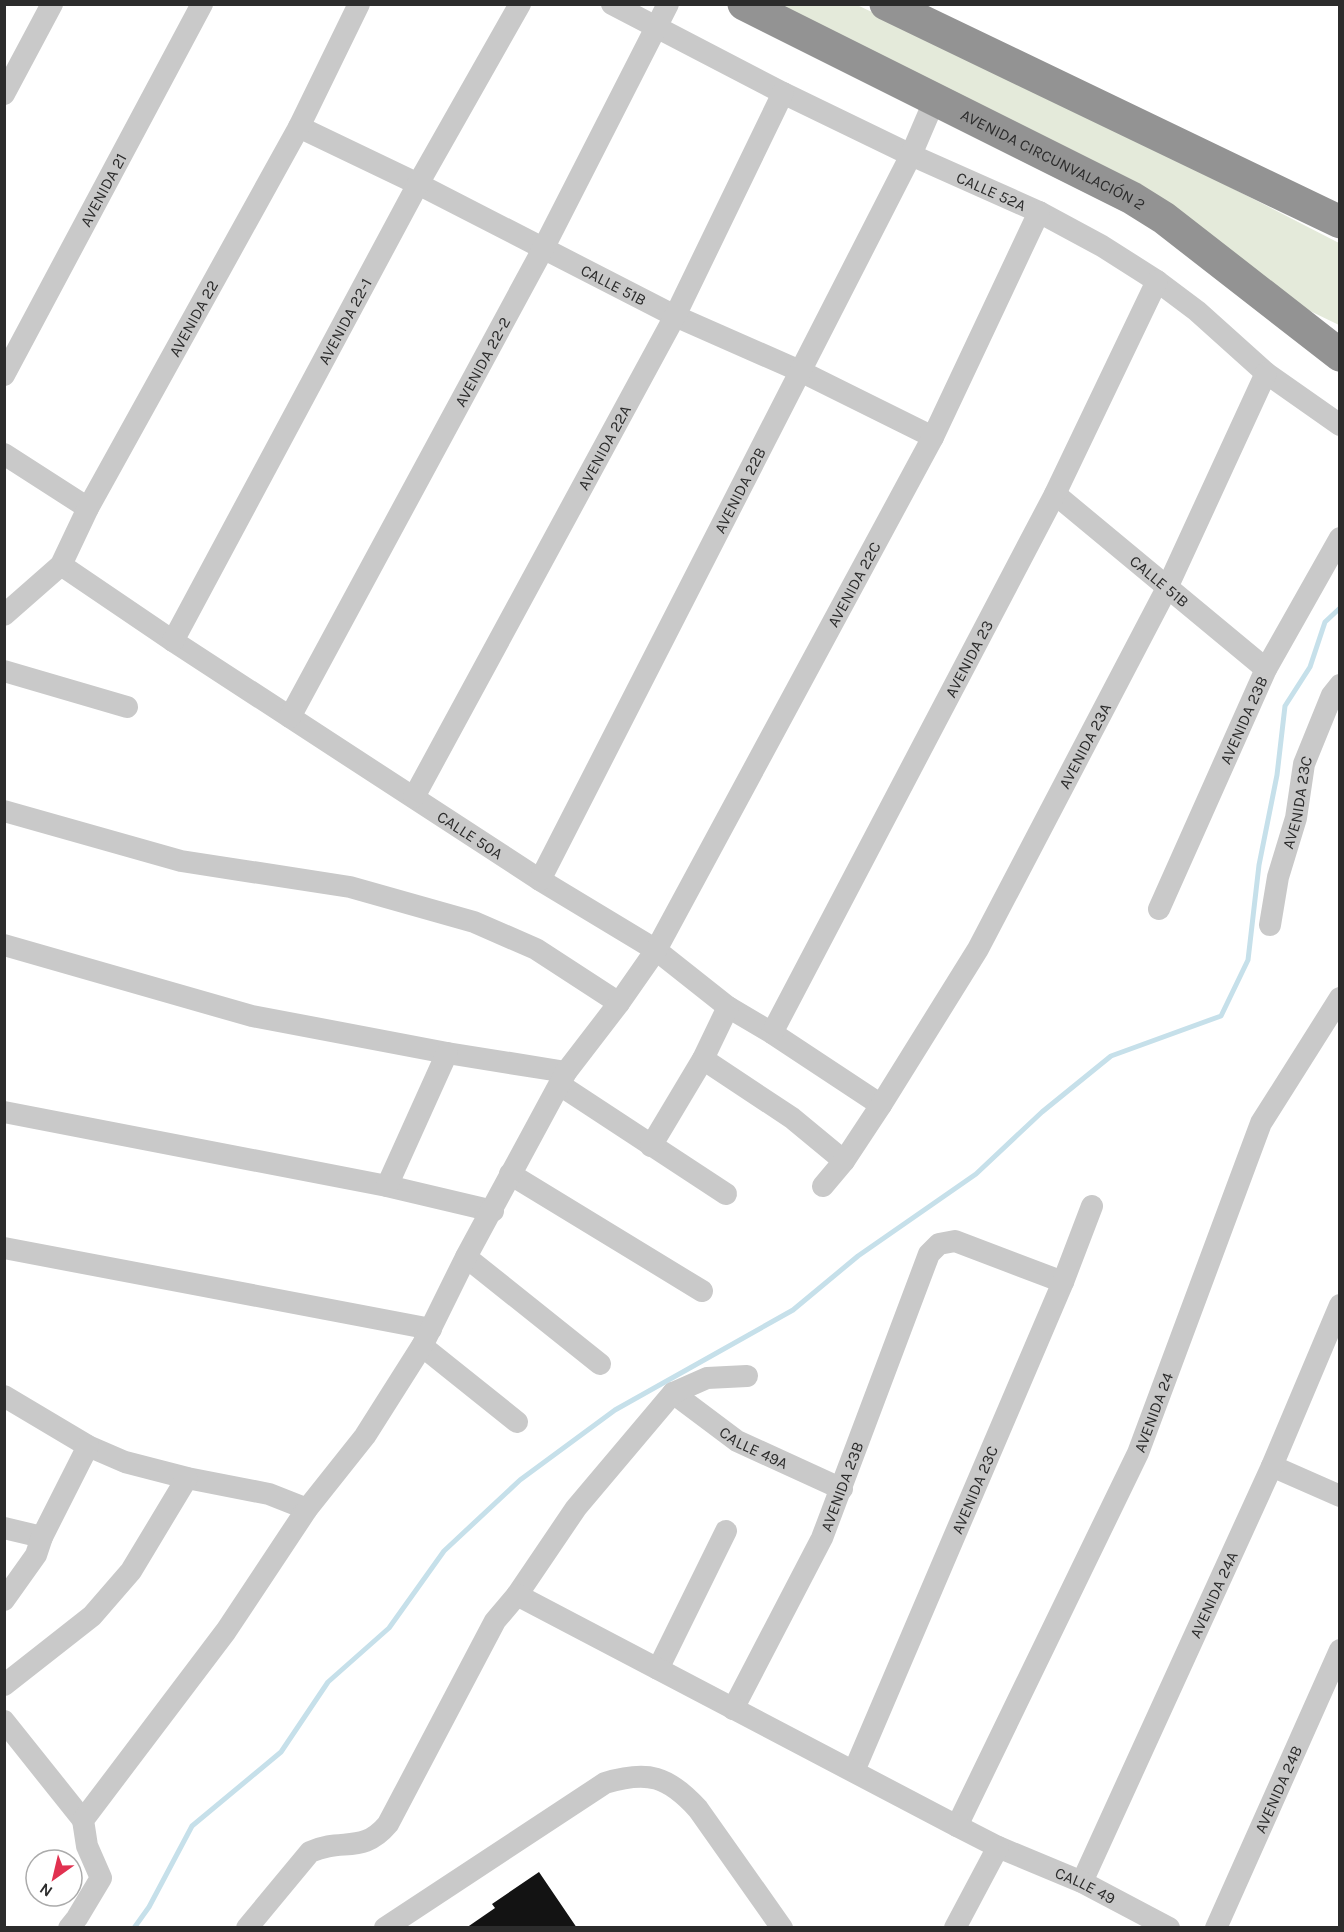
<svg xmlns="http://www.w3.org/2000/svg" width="1344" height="1932" font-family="Karla,sans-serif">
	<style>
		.green { fill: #e4eada }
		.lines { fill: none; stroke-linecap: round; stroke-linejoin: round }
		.stream { stroke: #c6e0ea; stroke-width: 5 }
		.building { fill: #131313 }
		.minor { stroke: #c9c9c9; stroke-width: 22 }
		.highway { stroke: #939393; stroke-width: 33 }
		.labels { text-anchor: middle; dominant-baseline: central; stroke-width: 6; stroke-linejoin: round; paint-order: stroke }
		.street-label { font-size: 16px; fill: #2c2c2c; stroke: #fff }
	</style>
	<rect width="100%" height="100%" fill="#fff"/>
	<path class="green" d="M762 5H857L1161 148 1226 185 1339 243V325L1308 310Z"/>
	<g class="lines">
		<path class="stream" d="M134 1928 149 1907 192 1826 281 1752 328 1682 389 1628 444 1551 520 1480 615 1410 793 1310 858 1256 976 1174 1042 1112 1111 1056 1221 1016 1248 960 1259 865 1277 775 1285 706 1310 667 1325 622 1340 608"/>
	</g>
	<path class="building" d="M539 1872 577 1928H466L495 1908 492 1904Z"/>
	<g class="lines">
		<g class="minor">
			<path id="s1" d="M612 4 783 93 911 155 1039 212 1102 246 1157 281 1197 311 1266 373 1340 425"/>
			<path d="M4 94 52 4"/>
			<path id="s2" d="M299 127 418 184 675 316 800 371 933 437"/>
			<path id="s3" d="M4 375 202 4"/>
			<path d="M4 454 88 508"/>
			<path id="s4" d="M1055 494 1266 669"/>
			<path id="s5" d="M61 565 173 641 540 880 656 950 728 1007 772 1033 881 1105"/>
			<path id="s6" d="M4 615 61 565 88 508 299 127 359 4"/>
			<path id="s7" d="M173 641 418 184 520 4"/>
			<path d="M4 671 127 707"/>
			<path id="s8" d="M290 717 543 249 668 4"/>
			<path id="s9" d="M414 797 675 316 783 93"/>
			<path d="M4 811 181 861 350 887 474 922 536 949 619 1003"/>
			<path id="s10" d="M540 880 911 155 935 99"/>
			<path id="s11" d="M1159 909 1266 669 1340 538"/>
			<path id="s12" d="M1270 925 1278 877 1296 818 1304 764 1332 695 1340 685"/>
			<path d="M4 945 252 1016 447 1053 566 1072"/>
			<path id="s13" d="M772 1033 1055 494 1157 281"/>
			<path d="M703 1059 792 1118 844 1161"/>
			<path d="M560 1085 726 1194"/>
			<path d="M4 1112 387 1186 493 1211"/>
			<path d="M651 1146 703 1059 728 1007"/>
			<path d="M510 1174 702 1291"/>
			<path d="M387 1186 447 1053"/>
			<path id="s14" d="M823 1186 844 1161 881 1105 978 949 1167 588 1266 373"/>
			<path d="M4 1248 431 1329"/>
			<path d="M466 1257 600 1364"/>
			<path d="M422 1346 517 1422"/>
			<path id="s15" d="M673 1393 737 1441 842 1489"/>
			<path d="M4 1396 88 1446 125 1462 187 1478 269 1494 307 1509"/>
			<path d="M1272 1466 1340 1496"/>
			<path d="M4 1528 42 1537"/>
			<path d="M517 1595 576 1508 673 1393 707 1378 747 1376"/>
			<path d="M4 1600 36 1555 42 1537 88 1446"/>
			<path d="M658 1669 726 1531"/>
			<path d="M4 1685 92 1616 131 1571 187 1478"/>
			<path id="s16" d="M733 1709 822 1538 929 1254 939 1244 955 1241 1063 1282"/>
			<path d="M4 1721 83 1820"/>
			<path id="s17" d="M854 1771 1063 1282 1092 1206"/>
			<path id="s18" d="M957 1826 1138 1453 1261 1123 1340 998"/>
			<path id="s19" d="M1082 1882 1272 1466 1340 1305"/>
			<path id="s20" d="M69 1928 77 1918 101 1878 87 1846 83 1820 226 1631 307 1509 365 1436 422 1346 466 1257 566 1072 619 1003 656 950 933 437 1039 212"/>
			<path id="s21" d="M247 1928 310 1852C343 1837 362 1855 388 1824L495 1621 517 1595 957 1826 998 1847 1082 1882 1169 1928"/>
			<path d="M385 1928 605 1783C648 1770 668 1776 698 1809L782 1928"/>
			<path d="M955 1928 998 1847"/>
			<path id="s22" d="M1216 1928 1340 1650"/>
		</g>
		<g class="highway">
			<path id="s23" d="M744 4 1132 198 1164 218 1340 355"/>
			<path d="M886 4 1340 222"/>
		</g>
	</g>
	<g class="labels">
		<g class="street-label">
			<text stroke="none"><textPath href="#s23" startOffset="346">AVENIDA CIRCUNVALACIÓN 2</textPath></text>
			<text stroke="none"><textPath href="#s3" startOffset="210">AVENIDA 21</textPath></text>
			<text stroke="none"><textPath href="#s1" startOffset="423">CALLE 52A</textPath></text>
			<text stroke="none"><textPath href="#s2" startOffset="352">CALLE 51B</textPath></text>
			<text stroke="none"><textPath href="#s6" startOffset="356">AVENIDA 22</textPath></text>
			<text stroke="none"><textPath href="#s7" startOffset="363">AVENIDA 22-1</textPath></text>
			<text stroke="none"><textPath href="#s8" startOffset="404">AVENIDA 22-2</textPath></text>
			<text stroke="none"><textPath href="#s9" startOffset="398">AVENIDA 22A</textPath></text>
			<text stroke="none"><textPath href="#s10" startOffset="438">AVENIDA 22B</textPath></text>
			<text stroke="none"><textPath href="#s4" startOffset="136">CALLE 51B</textPath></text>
			<text stroke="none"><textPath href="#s20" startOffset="1581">AVENIDA 22C</textPath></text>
			<text stroke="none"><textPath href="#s13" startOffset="423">AVENIDA 23</textPath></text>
			<text stroke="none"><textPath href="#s11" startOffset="207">AVENIDA 23B</textPath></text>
			<text stroke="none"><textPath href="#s14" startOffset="513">AVENIDA 23A</textPath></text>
			<text stroke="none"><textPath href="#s12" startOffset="126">AVENIDA 23C</textPath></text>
			<text stroke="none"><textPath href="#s5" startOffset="490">CALLE 50A</textPath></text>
			<text stroke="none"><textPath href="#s18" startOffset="458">AVENIDA 24</textPath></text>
			<text stroke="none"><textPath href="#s15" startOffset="98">CALLE 49A</textPath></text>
			<text stroke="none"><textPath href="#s16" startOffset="248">AVENIDA 23B</textPath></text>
			<text stroke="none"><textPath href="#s17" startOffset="306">AVENIDA 23C</textPath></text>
			<text stroke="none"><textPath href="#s19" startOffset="316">AVENIDA 24A</textPath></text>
			<text stroke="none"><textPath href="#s22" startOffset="152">AVENIDA 24B</textPath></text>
			<text stroke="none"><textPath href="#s21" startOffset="1086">CALLE 49</textPath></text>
		</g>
	</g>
	<rect width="1344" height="1932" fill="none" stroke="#2c2c2c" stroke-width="12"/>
	<g transform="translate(54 1878) rotate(214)"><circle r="28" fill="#ffffff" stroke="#ababab" stroke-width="1.5"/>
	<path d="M0-4.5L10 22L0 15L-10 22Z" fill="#e13150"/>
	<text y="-9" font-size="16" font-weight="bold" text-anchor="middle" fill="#2c2c2c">N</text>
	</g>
</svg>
